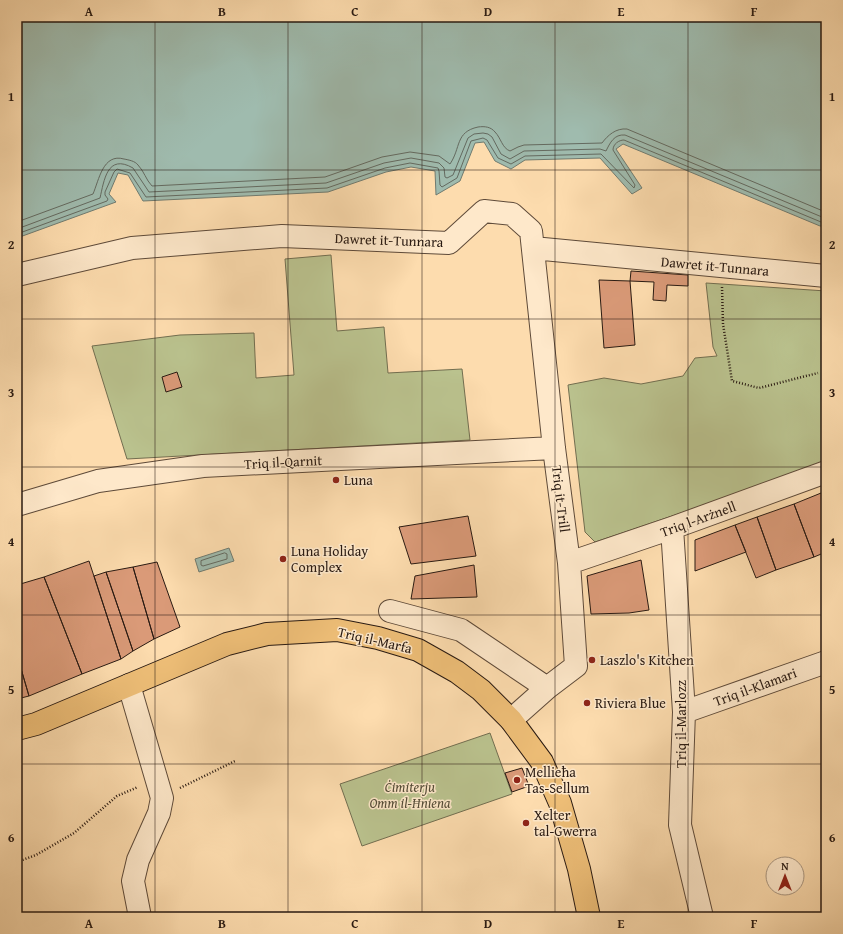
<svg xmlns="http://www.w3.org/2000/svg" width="843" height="934" font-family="'Gentium Book Plus',serif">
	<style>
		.green { fill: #bac28e; stroke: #726e50 }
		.water { fill: #9fbbae; stroke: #707b70 }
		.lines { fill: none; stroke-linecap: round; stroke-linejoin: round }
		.shore { stroke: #646a60; stroke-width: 1 }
		.building { fill: #da9a78; stroke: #291a12 }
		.minor-casing { stroke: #5e4a39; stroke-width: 24 }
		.major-casing { stroke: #291a12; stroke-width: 24 }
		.path { stroke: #291a12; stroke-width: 2.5; stroke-dasharray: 1 2; stroke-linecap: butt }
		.minor { stroke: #fee8ca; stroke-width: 22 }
		.major { stroke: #eebe77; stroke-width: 22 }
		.grid { fill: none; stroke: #291a12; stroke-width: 1; stroke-opacity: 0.55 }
		.poi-dot { fill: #8f2418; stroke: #fee8ca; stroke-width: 1.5 }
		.labels { text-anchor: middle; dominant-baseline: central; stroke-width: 3; stroke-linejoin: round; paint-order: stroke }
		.street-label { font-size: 14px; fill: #291a12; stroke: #fee8ca }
		.poi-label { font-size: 14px; fill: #291a12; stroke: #fee8ca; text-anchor: start }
		.park-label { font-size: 14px; font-style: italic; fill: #544c37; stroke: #fee8ca }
		.neatline { fill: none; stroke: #291a12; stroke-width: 1.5 }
		.grid-label { font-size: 13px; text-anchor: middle; font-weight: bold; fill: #291a12 }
	</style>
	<rect width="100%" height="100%" fill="#fddcae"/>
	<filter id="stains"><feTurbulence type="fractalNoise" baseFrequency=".005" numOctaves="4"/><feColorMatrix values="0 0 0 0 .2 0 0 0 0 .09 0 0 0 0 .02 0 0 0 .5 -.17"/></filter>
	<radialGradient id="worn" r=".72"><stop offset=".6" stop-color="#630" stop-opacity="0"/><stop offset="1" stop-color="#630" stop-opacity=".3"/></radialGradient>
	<path class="green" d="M331 255 337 331 384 327 388 373 462 369 470 440 127 459 92 346 180 335 254 333 256 378 294 375 285 259Z
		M706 283 826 291V464L595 542 585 532 568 385 604 378 641 384 683 376 695 358 717 356 713 347Z
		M490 733 512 794 362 846 340 784Z"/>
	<path class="water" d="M17 17H826V226H820L623 144 616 149 642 188 632 194 600 158 525 160 511 169 495 161 484 142 475 143 460 181 436 195 435 171 411 167 386 172 328 192 143 201 128 175 118 173 109 194 116 202 17 238Z
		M229 548 234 561 199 572 195 559Z"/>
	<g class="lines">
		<path class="shore" d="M17 222 93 194C99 180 103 153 124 159 129 160 135 161 138 165 144 171 146 180 152 186L325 177 382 157 410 152 439 156 450 164C461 148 455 132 478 127 485 126 491 127 495 132 501 138 502 148 510 151L518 147 524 145 602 143C608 135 616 128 627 129L823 211H826
			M17 229 100 198C104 181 107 153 133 168L149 192 326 183 384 163 411 158 439 163 444 168 445 177 447 178 453 175 468 138 474 134 483 133 488 134 492 137 501 154 510 159 524 151 600 149 606 151C610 143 614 134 625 135L822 217H826
			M17 234 107 201 108 199 105 195V192L114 172 117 169 130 173 146 197 327 188 385 168 410 163 438 168 439 171 440 185 442 187 457 178 471 141 483 138 487 140 498 158 511 164 525 156 601 154 634 188 635 185 613 150C613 144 619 140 624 140L821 222H826
			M225 553 227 554V559L203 566 201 565V561Z"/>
	</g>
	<path class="building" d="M631 271 688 275V286L667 285 666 301 653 300 654 282 630 281Z
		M599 280 630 281 635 345 604 348Z
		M177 372 182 387 166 392 162 377Z
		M826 491V552L814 557 794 504Z
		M794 504 814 557 776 570 757 517Z
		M468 516 476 556 411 564 399 527Z
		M757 517 776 570 756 578 735 525Z
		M735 525 746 552 695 571V540Z
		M641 560 649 610 629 613 591 614 587 576Z
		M89 561 121 659 82 674 44 577Z
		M157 562 180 627 154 639 133 567Z
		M474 565 477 597 411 599 415 576Z
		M133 567 154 639 133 651 106 572Z
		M106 572 133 651 121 659 94 576Z
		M44 577 82 674 29 696 17 655V585Z
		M17 655 29 696 17 699Z
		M522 768 529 786 512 792 505 773Z"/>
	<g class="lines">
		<g class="minor-casing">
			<path id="minor" d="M533 248 826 276
				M17 275 132 248 282 236 449 243 484 211 512 214 531 231 554 448 569 563 576 666 547 688 511 720
				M17 505 98 481 203 466 554 448
				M672 528 684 712 680 825 702 917
				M569 563 672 528 826 472
				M390 611 461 630 547 688
				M129 685 162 798 159 813 138 860 133 881 140 917
				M684 712 826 662"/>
		</g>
		<g class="major-casing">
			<path id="major" d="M17 729 36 724 227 644 267 634 337 630 378 638 418 650 457 672 481 690 511 720 542 762 560 803 579 869 589 917"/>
		</g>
		<path class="path" d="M722 287 723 324 732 381 759 388 818 373
			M180 788 235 761
			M17 862 36 855 74 833 117 796 138 787"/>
		<use href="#minor" class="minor"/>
		<use href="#major" class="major"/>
	</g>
	<path class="grid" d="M155 17V917M288 17V917M422 17V917M555 17V917M688 17V917M17 170H826M17 319H826M17 467H826M17 615H826M17 764H826"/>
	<g class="poi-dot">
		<circle cx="336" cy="480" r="4"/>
		<circle cx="283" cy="559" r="4"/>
		<circle cx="592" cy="660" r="4"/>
		<circle cx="587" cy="703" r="4"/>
		<circle cx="517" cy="780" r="4"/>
		<circle cx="526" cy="823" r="4"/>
	</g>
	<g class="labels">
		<g class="street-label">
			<text transform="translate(389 240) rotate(2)">Dawret it-Tunnara</text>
			<text transform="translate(715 266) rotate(5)">Dawret it-Tunnara</text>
			<text transform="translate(283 462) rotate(-3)">Triq il-Qarnit</text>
			<text transform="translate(561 499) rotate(83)">Triq it-Trill</text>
			<text transform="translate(698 519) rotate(-20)">Triq l-Arżnell</text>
			<text transform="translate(375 640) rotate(13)">Triq il-Marfa</text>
			<text transform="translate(755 687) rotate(-20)">Triq il-Klamari</text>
			<text transform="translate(681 724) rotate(-90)">Triq il-Marlozz</text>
		</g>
		<g class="poi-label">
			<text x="344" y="480">Luna</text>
			<text x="291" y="551">Luna Holiday<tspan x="291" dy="16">Complex</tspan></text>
			<text x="600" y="660">Laszlo's Kitchen</text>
			<text x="595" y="703">Riviera Blue</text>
			<text x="525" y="772">Mellieħa<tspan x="525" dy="16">Tas-Sellum</tspan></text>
			<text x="534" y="815">Xelter<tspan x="534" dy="16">tal-Gwerra</tspan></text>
		</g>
		<g class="park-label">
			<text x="410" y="787">Ċimiterju<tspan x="410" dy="16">Omm il-Ħniena</tspan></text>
		</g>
	</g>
	<rect width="843" height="934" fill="none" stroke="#fddcae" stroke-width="44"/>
	<g transform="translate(785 876)"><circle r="19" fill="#fee8ca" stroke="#a99680"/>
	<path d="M0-3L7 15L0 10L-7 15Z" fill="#8f2418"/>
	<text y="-6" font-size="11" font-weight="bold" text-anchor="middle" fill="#291a12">N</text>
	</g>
	<rect x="22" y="22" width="799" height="890" class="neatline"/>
	<g class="grid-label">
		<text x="89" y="16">A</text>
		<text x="222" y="16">B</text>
		<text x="355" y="16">C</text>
		<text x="488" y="16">D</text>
		<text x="621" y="16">E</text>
		<text x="754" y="16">F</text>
		<text x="11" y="101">1</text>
		<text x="832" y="101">1</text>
		<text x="11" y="249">2</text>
		<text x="832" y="249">2</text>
		<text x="11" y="397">3</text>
		<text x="832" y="397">3</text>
		<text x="11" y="546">4</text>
		<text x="832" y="546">4</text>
		<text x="11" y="694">5</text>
		<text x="832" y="694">5</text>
		<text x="11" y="842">6</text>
		<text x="832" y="842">6</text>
		<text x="89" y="928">A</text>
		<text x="222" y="928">B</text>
		<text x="355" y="928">C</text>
		<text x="488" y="928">D</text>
		<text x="621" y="928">E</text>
		<text x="754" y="928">F</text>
	</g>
	<rect width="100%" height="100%" filter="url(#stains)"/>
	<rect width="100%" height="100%" fill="url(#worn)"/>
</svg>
